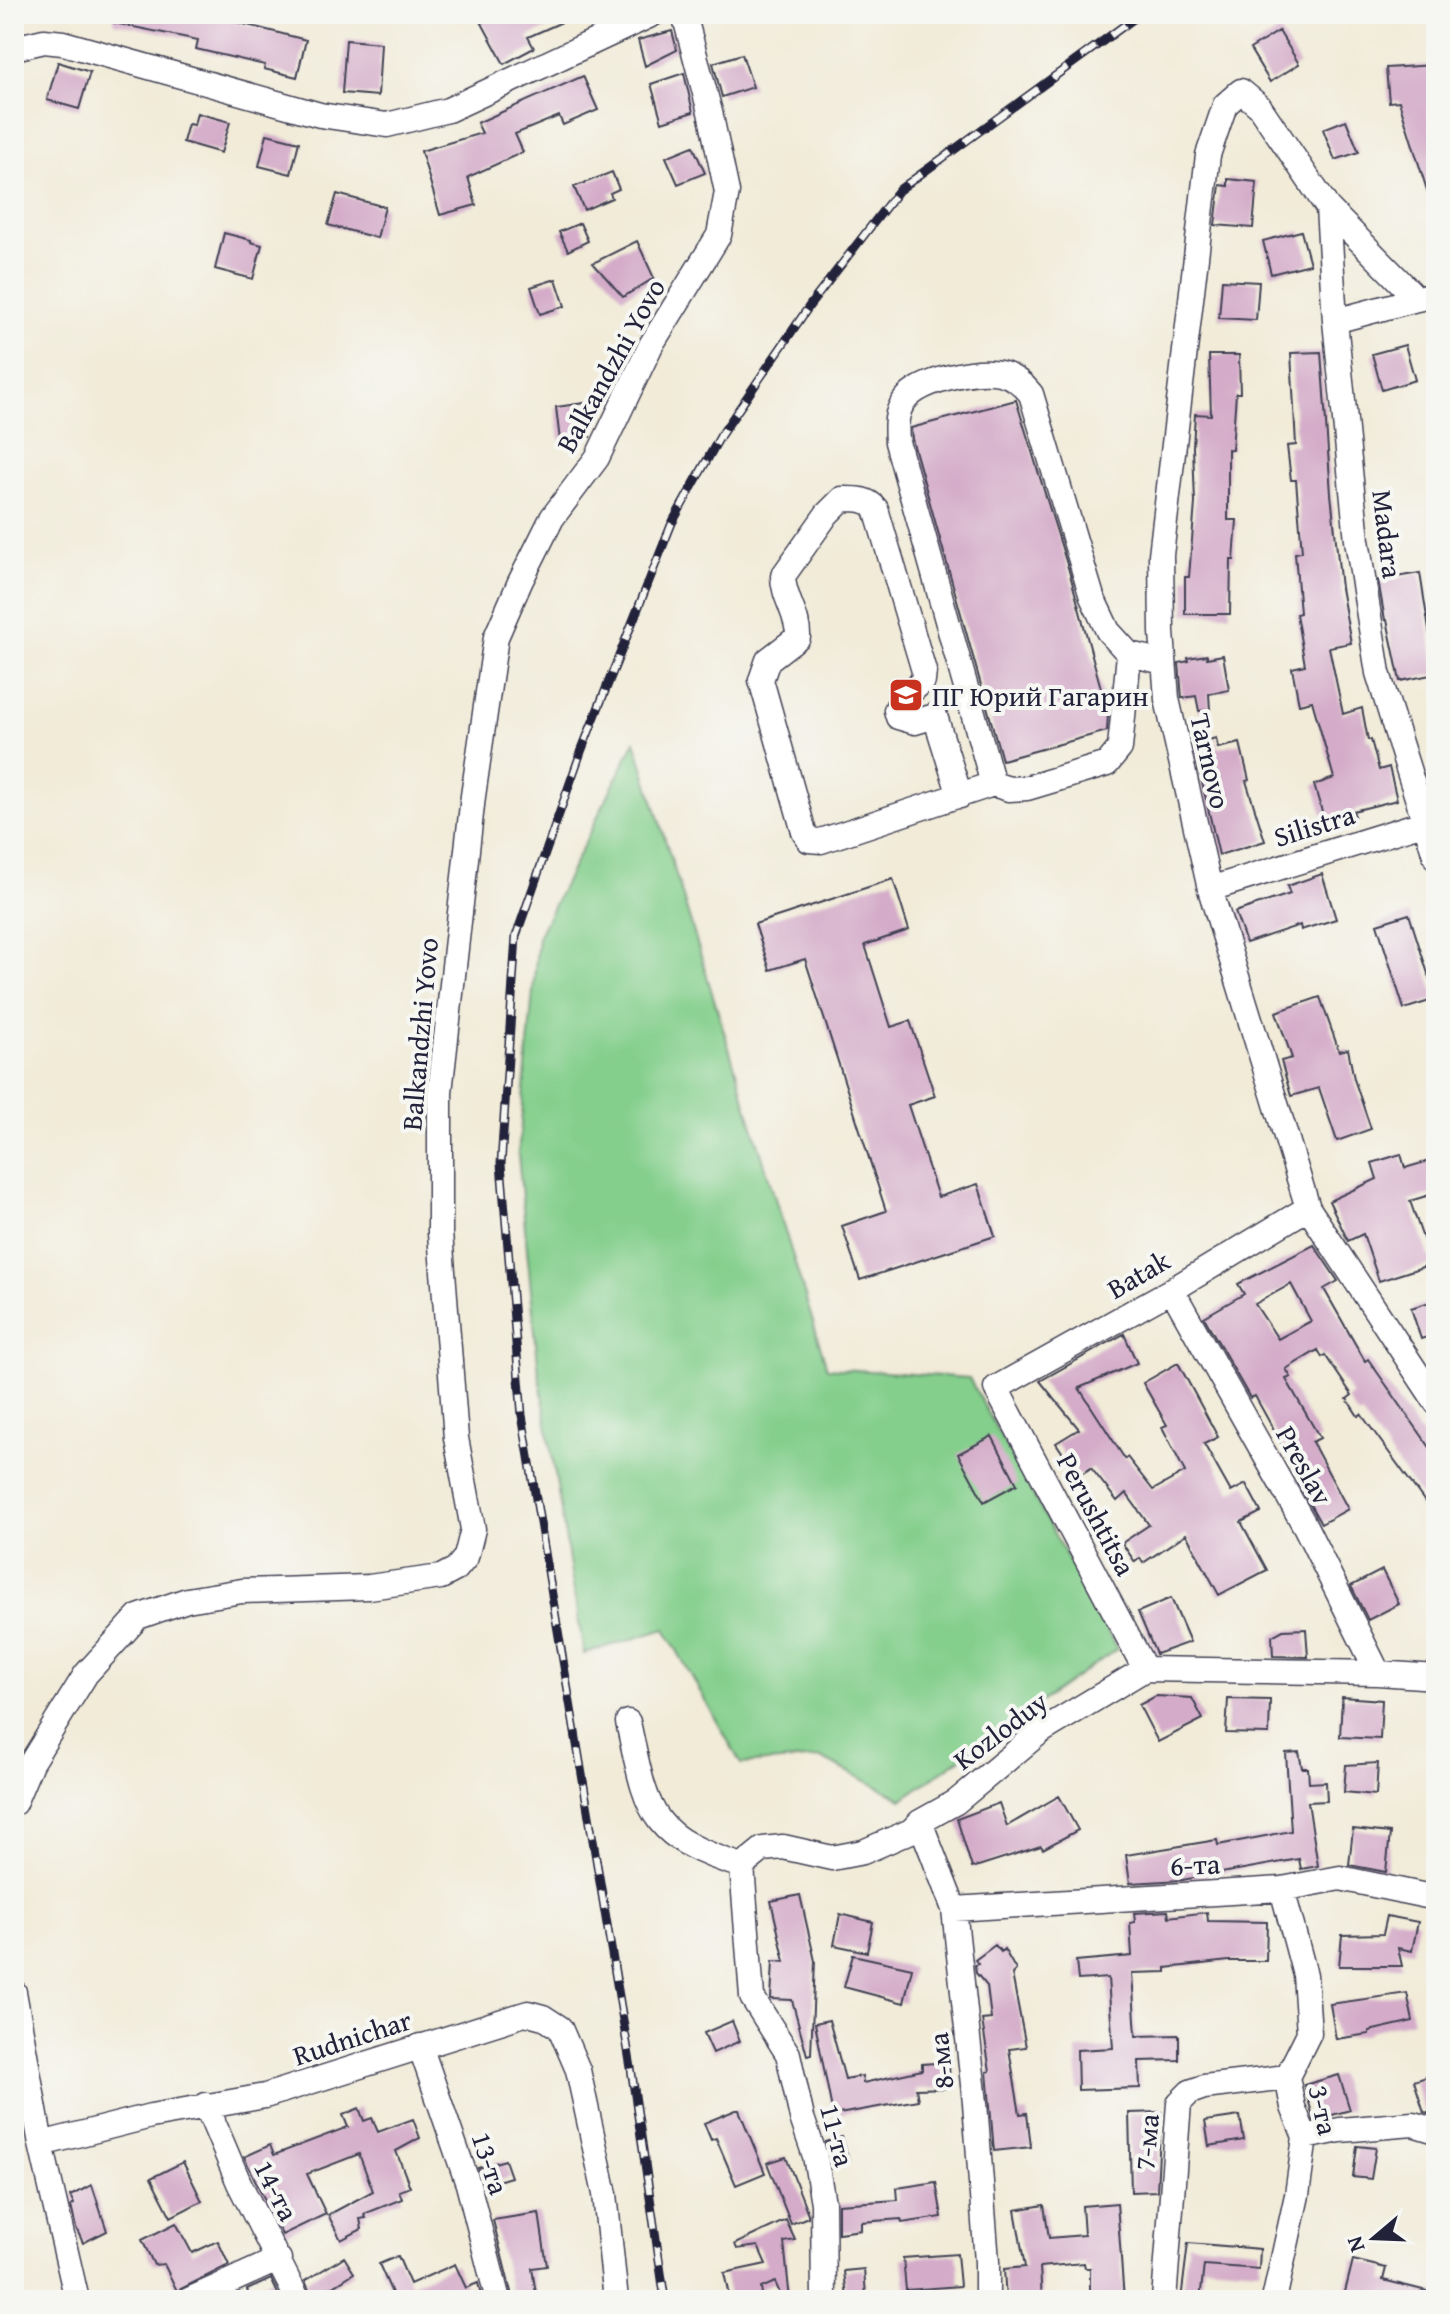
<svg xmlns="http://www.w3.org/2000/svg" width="1450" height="2314" font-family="'Gentium Book Plus',serif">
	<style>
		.green { fill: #84cf8c; stroke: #537864; stroke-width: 2 }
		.building { fill: #d4acc9; fill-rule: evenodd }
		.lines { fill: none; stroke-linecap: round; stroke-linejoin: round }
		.minor-casing { stroke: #414053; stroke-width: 27 }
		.minor { stroke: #fff; stroke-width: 24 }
		.rail-casing { stroke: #22223b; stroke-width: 9 }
		.rail { stroke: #f6f6f2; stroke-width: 6; stroke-dasharray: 18; stroke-linecap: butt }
		.labels { text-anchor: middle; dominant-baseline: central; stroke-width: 8; stroke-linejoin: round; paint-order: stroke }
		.street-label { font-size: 28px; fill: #22223b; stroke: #f6f6f2 }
		.poi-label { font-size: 28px; fill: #22223b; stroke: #f6f6f2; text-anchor: start }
	</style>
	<rect width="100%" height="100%" fill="#f6f6f2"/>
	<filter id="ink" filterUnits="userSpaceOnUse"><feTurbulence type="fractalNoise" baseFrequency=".0125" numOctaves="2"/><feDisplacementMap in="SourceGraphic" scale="16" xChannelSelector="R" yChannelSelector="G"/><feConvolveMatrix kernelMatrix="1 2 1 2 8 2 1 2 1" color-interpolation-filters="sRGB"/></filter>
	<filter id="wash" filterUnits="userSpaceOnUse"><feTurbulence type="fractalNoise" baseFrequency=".006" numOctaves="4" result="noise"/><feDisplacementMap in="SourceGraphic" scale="32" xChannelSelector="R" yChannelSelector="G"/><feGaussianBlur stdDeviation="1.8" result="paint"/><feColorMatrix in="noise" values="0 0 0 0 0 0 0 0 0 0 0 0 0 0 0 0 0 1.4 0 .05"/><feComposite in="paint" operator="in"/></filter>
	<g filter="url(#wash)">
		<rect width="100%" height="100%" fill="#f1ebd8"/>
		<path class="green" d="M635 741 827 1368 969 1378 1117 1649 902 1799 821 1758 741 1764 665 1629 584 1654 539 1374 518 1155 538 937Z"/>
		<g id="blocks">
			<path class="building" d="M114 14H205L306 40 297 77 264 69 265 65 196 49 198 40 114 23Z
				M477 14H580L528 37 534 48 504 64Z
				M672 31 677 50 645 66 638 40Z
				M1279 31 1299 64 1270 82 1250 49Z
				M346 40 381 43 378 96 342 93Z
				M742 54 753 87 722 97 713 63Z
				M58 62 90 72 79 109 47 100Z
				M1434 65 1436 205 1432 206 1399 101 1389 102 1386 68Z
				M684 73 693 112 662 122 651 84Z
				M583 76 598 110 563 125 559 116 515 134 523 152 468 177 476 205 440 215 421 151 482 133 477 123Z
				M197 113 230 122 221 153 183 142 188 124 194 125Z
				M1346 120 1359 152 1335 160 1323 129Z
				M267 134 299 142 291 174 259 166Z
				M693 146 705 173 678 184 666 157Z
				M612 172 619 189 610 193 612 198 584 210 574 187Z
				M1228 179 1257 182 1253 228 1215 225 1220 185 1228 186Z
				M337 194 385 207 377 238 328 225Z
				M580 223 588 241 568 251 559 232Z
				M1301 231 1310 264 1271 274 1263 241Z
				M224 233 251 240V242L262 245 253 279 215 269Z
				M637 241 654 278 623 297 593 263Z
				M556 279 565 306 540 314 531 287Z
				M1222 280 1259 282 1256 320 1219 318Z
				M1405 345 1415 380 1382 390 1372 354Z
				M1321 352 1331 494 1341 588 1351 643 1329 647 1343 714 1362 708 1368 740H1371L1379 770 1389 767 1397 800 1353 811 1355 816 1326 825 1314 785 1334 778 1312 701 1299 704 1292 668 1305 665 1296 614 1300 613 1295 553 1302 552 1296 480H1291L1287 446 1296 445 1291 353Z
				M1209 355H1239L1240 393H1236L1232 450 1228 449V520H1237L1234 560H1231L1230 614H1185V577H1189L1195 503 1193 447 1195 414 1211 415Z
				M1016 400 1069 571 1108 714 1107 731 1002 760 912 439 911 428Z
				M585 403 590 437 560 441 556 407Z
				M1420 573 1436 674 1400 681 1387 620H1385L1378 580Z
				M1207 655V658L1223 655 1229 690 1209 694 1210 710 1199 711 1196 696 1182 698 1179 663 1189 661 1188 658Z
				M1216 738 1218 748 1240 743 1249 780 1246 781 1265 841 1219 855 1193 744Z
				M1322 874 1336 919 1301 930 1300 925 1246 943 1235 912 1290 894 1287 886Z
				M893 879 909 930 865 945 891 1027 910 1021 935 1096 908 1105 938 1197 978 1184 995 1236 860 1280 842 1226 886 1211 805 959 770 970 755 924Z
				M1409 914 1436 999 1404 1009 1377 924Z
				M1320 997 1339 1051 1348 1049 1354 1079 1371 1129 1337 1141 1319 1088 1291 1096 1281 1061 1292 1058 1276 1012Z
				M1401 1154 1405 1168 1432 1160 1436 1172V1193L1410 1201 1432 1264 1379 1281 1363 1234 1348 1241 1329 1201 1377 1179 1372 1163Z
				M1314 1245 1338 1281 1324 1289 1365 1361 1368 1359 1436 1456V1517L1361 1414 1358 1416 1347 1399 1352 1395 1325 1355 1322 1357 1318 1350 1286 1369 1291 1377 1286 1379 1320 1438 1312 1442 1348 1509 1321 1524 1298 1483 1302 1481 1255 1396 1250 1398 1204 1317 1244 1294 1238 1284ZM1291 1284 1311 1321 1278 1339 1255 1304Z
				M1436 1300V1334L1421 1339 1411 1308Z
				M1124 1334 1137 1363 1079 1388 1125 1459 1127 1457 1153 1490 1185 1472 1162 1427 1167 1425 1143 1383 1178 1363 1218 1437 1204 1444 1231 1492 1246 1484 1261 1512 1241 1522 1267 1570 1219 1595 1186 1534 1143 1563 1140 1558 1135 1562 1122 1543 1149 1525 1126 1493 1117 1501 1091 1468 1078 1476 1056 1443 1079 1429 1040 1381Z
				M992 1436 1017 1484 984 1502 958 1454Z
				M1382 1570 1399 1604 1368 1620 1351 1586Z
				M1171 1598 1190 1642 1156 1654 1138 1612Z
				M1306 1629 1308 1657 1273 1656 1272 1636 1283 1630Z
				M1156 1696 1192 1698 1203 1719 1158 1742 1139 1705Z
				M1342 1697 1382 1700 1380 1739 1340 1737Z
				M1228 1699 1270 1700 1269 1734 1226 1733Z
				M1299 1752 1302 1768H1308L1309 1783 1326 1782 1327 1801 1308 1802 1318 1866 1301 1869 1299 1859 1182 1880 1130 1883 1126 1855 1217 1840 1218 1845 1291 1831 1286 1753Z
				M1378 1763 1376 1795 1344 1792 1346 1765Z
				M1059 1796 1078 1830 1043 1849 1041 1846 972 1868 957 1819 999 1803 1007 1826Z
				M1353 1829 1390 1833 1386 1872 1349 1865Z
				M800 1895 815 1961 811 2054 807 2055 792 2000 771 1999 773 1961 785 1962 771 1901Z
				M1168 1911 1169 1917 1207 1912 1208 1921 1267 1922 1266 1961H1229L1166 1968V1972L1132 1973 1136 2036 1179 2035V2060L1139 2061 1140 2088 1078 2090 1077 2050 1113 2048 1108 1978 1078 1980 1076 1961 1132 1956 1130 1923 1135 1922 1134 1913Z
				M840 1914 873 1922 867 1952 834 1945Z
				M1387 1916 1418 1922 1412 1951 1398 1948 1402 1966H1339L1342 1935 1383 1934Z
				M995 1945 1001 1952 1004 1949 1016 1970 1012 1974 1026 2047 1009 2049 1020 2114 1027 2113 1031 2147 994 2151 987 2072 990 2071 982 2020 991 2019 987 1986 976 1973 975 1965 978 1964 975 1960Z
				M853 1955 912 1968 904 2003 844 1987Z
				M1407 1993 1413 2021 1369 2031V2034L1336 2039 1330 2004Z
				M829 2020 845 2079 862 2076 863 2083 922 2070V2064L949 2062 950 2088 916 2089 918 2100 833 2115 815 2023Z
				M732 2021 740 2041 713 2053 704 2033Z
				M1436 2074V2115L1424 2112 1414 2081Z
				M1339 2075 1350 2110 1314 2120 1304 2085Z
				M359 2108 364 2121 372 2118 378 2132 413 2119 420 2138 396 2151 410 2187 399 2191 402 2199 364 2214 366 2218 360 2219 362 2229 341 2240 328 2215 373 2191 359 2154 307 2174 326 2214 282 2235 244 2157 270 2145 274 2155 348 2127 343 2115Z
				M736 2110H739L765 2173 736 2185 716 2138 711 2140 704 2123Z
				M1161 2112 1157 2191 1131 2192 1129 2113Z
				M1240 2116 1244 2140 1209 2146 1205 2121Z
				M842 2137 849 2160 832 2165 826 2142Z
				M1357 2146 1376 2148 1371 2179 1353 2177Z
				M786 2157 808 2214V2217L791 2224 767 2163Z
				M505 2160 511 2177 484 2185 478 2168Z
				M183 2162 202 2201 171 2217 151 2178Z
				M936 2182 942 2217 902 2223 901 2219 861 2222V2230L838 2233V2204L898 2200 897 2188Z
				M92 2185 107 2231 83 2243 76 2228 71 2206 74 2204 70 2196Z
				M1117 2203 1124 2300H1090V2268H1085L1084 2263 1040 2267 1042 2300H1006L1004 2269 1025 2267 1015 2210 1044 2205 1049 2238 1084 2235 1082 2206Z
				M539 2213 547 2266 532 2268 537 2300H513L493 2220Z
				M786 2220 795 2240 784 2242 790 2300H783L775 2282 761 2288 763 2300H730L724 2273 766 2264 758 2246 737 2249 735 2244Z
				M176 2223 192 2253 218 2241 229 2265 177 2291 164 2264 154 2265 142 2240Z
				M1188 2243 1260 2249 1259 2269 1204 2265 1200 2300H1181Z
				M957 2254 960 2286 906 2290 903 2258Z
				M398 2256 410 2284 455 2264 466 2288 478 2283 482 2300H376L392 2293 379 2264Z
				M344 2257 354 2273 313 2299 305 2281Z
				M1353 2260 1386 2268 1383 2280 1435 2293 1434 2300H1343Z
				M864 2269 866 2296 847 2298 844 2271Z
				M271 2279 281 2300H251L247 2290Z"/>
		</g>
	</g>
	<g filter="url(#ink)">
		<use href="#blocks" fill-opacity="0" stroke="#414053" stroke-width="2"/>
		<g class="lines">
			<g class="minor-casing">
				<path id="minor" d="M14 48 44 41 63 43 320 115 387 125 448 110 653 14
					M1328 208 1335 321 1357 540 1378 673 1436 858
					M1436 295 1417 299 1328 208 1259 106 1241 91 1225 105 1208 155 1161 555 1162 632 1167 699 1210 889 1308 1208 1436 1402
					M1335 321 1417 299
					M1129 654 1120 748 1107 764 1027 788 1009 789 993 784 897 442C896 427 895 412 905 400 921 380 976 368 1000 373 1014 376 1023 384 1031 394L1092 597 1108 631 1129 654 1164 662
					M960 796 935 716 915 722 898 717 896 710 901 700 923 681 924 671 876 509C868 498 855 499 842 499L827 514 783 576C783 598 799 615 798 637L768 660 761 680 804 832 809 840 821 841 993 784
					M1210 889 1436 819
					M1172 1290 1305 1526 1378 1673
					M1145 1669 996 1388 1172 1290 1308 1208
					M628 1722C648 1813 647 1836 742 1866
					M14 1803 31 1763 86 1674 138 1617 187 1600 242 1591 369 1587 441 1577 456 1569 466 1557 473 1529 456 1438 440 1233V1092L473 796 496 637 520 582 552 518 597 458 651 345 719 235 727 192 710 112 684 14
					M920 1822 954 1909 975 2103 987 2262V2300
					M954 1909 1282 1889 1340 1878 1436 1898
					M14 1992 41 2144
					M420 2046 468 2184 498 2300
					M206 2105 239 2183 298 2300
					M1305 2137 1340 2130 1413 2124 1436 2131
					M77 2300 41 2144 151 2116 265 2096 528 2013 543 2017 560 2028 578 2070 605 2194 616 2300
					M189 2300 279 2259
					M824 2300 823 2203 815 2156 802 2118 788 2054 752 1997 742 1866 763 1849 783 1847 832 1858 863 1852 911 1831 920 1822 956 1802 1040 1732 1145 1669 1378 1673 1436 1677
					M1164 2300 1179 2103 1190 2092 1204 2087 1287 2077
					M1274 2300 1297 2195 1305 2137 1293 2107 1287 2077 1309 2033 1305 1975 1282 1889"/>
			</g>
			<use href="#minor" class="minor"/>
			<g class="rail-casing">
				<path id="rail" d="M665 2300 631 2068 522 1415 501 1164 516 936 582 749 672 523 721 435 810 305 899 190 1140 14"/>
			</g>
			<use href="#rail" class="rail"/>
		</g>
	</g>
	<defs>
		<g id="school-square" transform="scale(1.8)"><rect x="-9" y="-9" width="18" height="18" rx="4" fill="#c8321e" stroke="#f6f6f2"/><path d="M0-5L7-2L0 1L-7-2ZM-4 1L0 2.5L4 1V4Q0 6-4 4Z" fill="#fff"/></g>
	</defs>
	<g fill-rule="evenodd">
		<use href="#school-square" x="906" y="695"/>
	</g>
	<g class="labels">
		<g class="street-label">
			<text transform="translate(610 365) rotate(-61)">Balkandzhi Yovo</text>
			<text transform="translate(1388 534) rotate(83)">Madara</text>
			<text transform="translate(1211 761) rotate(77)">Tarnovo</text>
			<text transform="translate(1314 825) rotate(-17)">Silistra</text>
			<text transform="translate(419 1034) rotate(-85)">Balkandzhi Yovo</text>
			<text transform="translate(1138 1274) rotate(-30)">Batak</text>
			<text transform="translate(1305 1465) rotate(61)">Preslav</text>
			<text transform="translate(1097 1514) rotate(62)">Perushtitsa</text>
			<text transform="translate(1000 1730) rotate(-37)">Kozloduy</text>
			<text transform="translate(1195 1864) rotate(-3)">6-та</text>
			<text transform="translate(352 2037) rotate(-18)">Rudnichar</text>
			<text transform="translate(940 2061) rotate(-96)">8-ма</text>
			<text transform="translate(1324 2110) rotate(78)">3-та</text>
			<text transform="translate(838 2135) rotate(75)">11-та</text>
			<text transform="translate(1146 2142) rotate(-85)">7-ма</text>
			<text transform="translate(491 2163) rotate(72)">13-та</text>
			<text transform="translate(277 2190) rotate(63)">14-та</text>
		</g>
		<g class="poi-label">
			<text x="932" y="695">ПГ Юрий Гагарин</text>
		</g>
	</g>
	<rect width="1450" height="2314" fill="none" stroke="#f6f6f2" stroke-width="48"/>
	<g transform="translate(1374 2238) rotate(251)" stroke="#f6f6f2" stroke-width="6" paint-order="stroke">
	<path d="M0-6L14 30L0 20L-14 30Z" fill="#22223b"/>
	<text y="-12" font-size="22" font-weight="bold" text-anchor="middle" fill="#22223b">N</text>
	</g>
</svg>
